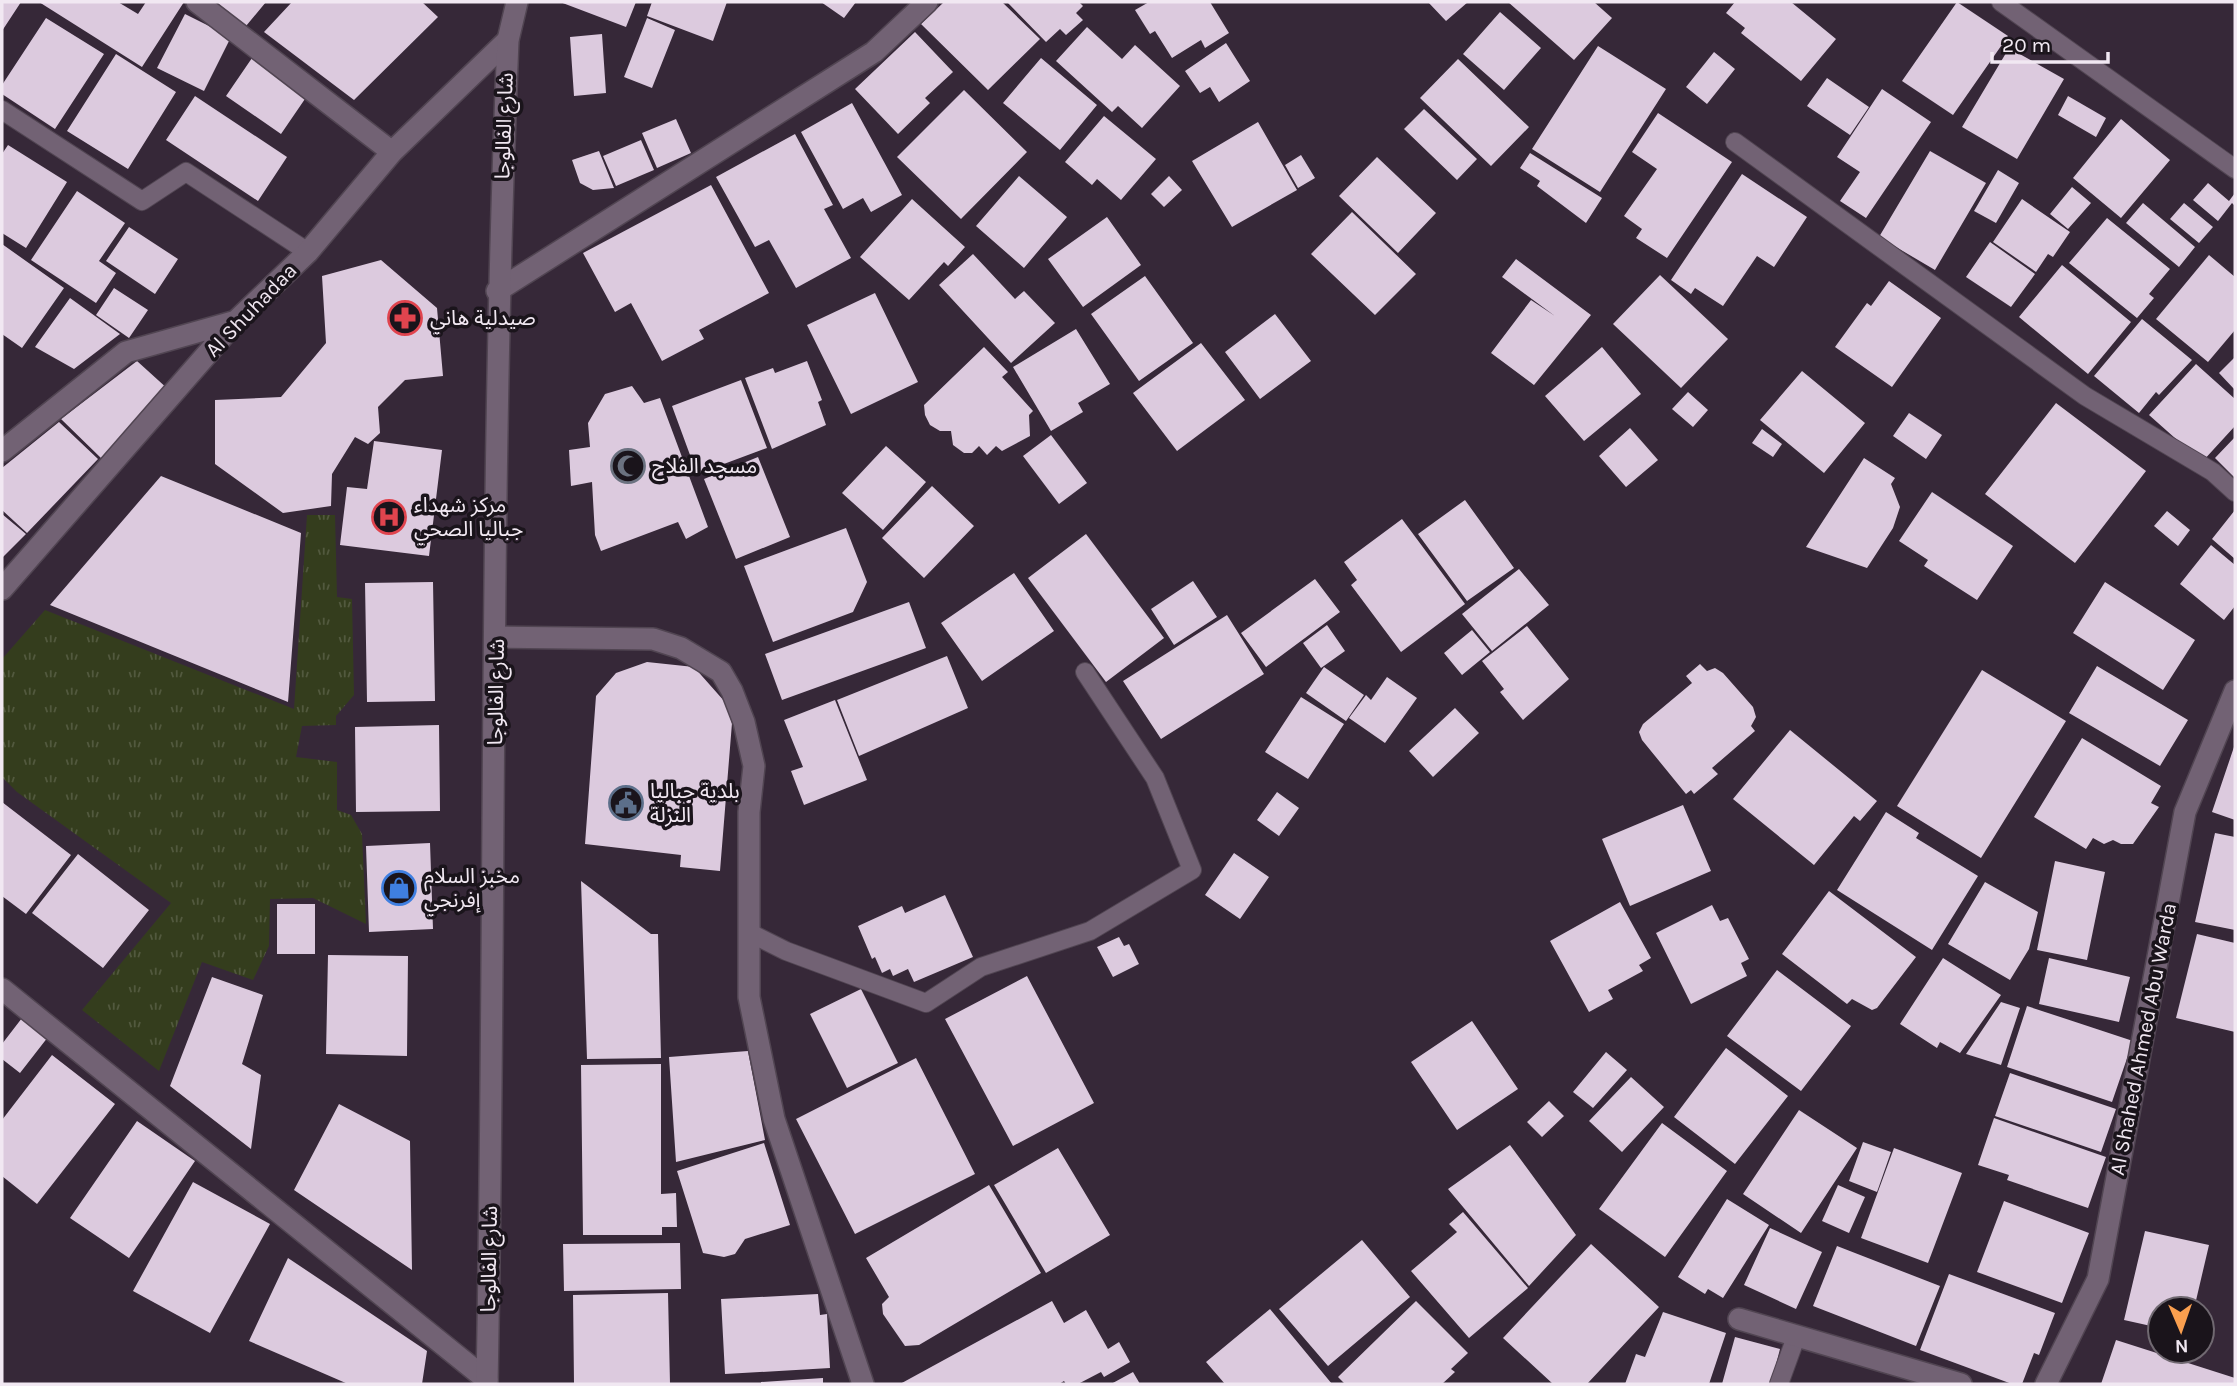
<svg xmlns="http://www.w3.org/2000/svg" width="2237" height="1386" font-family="Karla,'Noto Sans Arabic',sans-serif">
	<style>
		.grass { fill: url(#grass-tufts) }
		.building { fill: #dccade }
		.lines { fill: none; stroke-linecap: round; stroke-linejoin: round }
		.service-casing { stroke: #514552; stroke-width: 20 }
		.minor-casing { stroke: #514552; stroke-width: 24 }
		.secondary-casing { stroke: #514552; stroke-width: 24 }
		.service { stroke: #726274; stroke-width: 18 }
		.minor { stroke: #726274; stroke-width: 21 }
		.secondary { stroke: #726274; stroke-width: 21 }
		.labels { text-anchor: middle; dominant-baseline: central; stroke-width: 7; stroke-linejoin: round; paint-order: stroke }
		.street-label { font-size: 21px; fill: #f1e8f2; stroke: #1a141b }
		.poi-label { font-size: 21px; fill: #f1e8f2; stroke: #1a141b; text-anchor: start }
	</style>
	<defs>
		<pattern id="grass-tufts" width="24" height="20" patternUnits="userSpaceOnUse" patternTransform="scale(1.75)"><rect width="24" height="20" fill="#343d1d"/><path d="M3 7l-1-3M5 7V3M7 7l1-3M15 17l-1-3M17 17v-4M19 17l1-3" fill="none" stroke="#52593e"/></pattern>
	</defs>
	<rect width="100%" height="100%" fill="#362838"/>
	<path class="grass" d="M307 515H335L337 597 352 599 354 695 336 716V725L302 726 296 757 337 762V810L351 815 362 834 366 924 313 898 270 899 269 946 253 980 202 962 159 1071 82 1010 171 903 17 792 2 777V659L45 610 294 709Z"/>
	<path class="building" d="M2 2H21L2 31Z
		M39 2H118L138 14 146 2H184L142 67Z
		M216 2H266L246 26Z
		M292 2H422L438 17 354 100 264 32Z
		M560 2H636L626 27Z
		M652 2H727L713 41 647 16Z
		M821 2H856L844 18Z
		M944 2H1002L1040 39 988 90 921 24Z
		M1007 2H1079L1083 6 1076 13 1083 20 1066 35 1060 29 1046 42Z
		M1149 2H1210L1229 33 1205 48 1201 40 1172 58 1155 31 1150 34 1135 10Z
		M1428 2H1468L1446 21Z
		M1508 2H1594L1612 18 1574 60Z
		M1735 2H1791L1836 39 1801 81 1741 33 1745 28 1726 13Z
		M1957 2 2008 36 1953 115 1902 81Z
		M1500 12 1541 48 1504 90 1463 54Z
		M185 14 231 37 204 91 157 68Z
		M46 18 104 54 55 129 2 94V85Z
		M647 18 675 30 652 88 624 77Z
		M1087 27 1122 59 1135 45 1180 86 1142 128 1118 106 1112 112 1056 61Z
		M915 32 953 72 925 98 930 103 898 134 855 89Z
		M602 34 606 93 574 96 570 37Z
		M1226 43 1250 81 1219 102 1210 87 1200 93 1185 71Z
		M1598 46 1666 89 1600 192 1532 149Z
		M2009 48 2064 79 2017 159 1962 127Z
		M1714 52 1735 69 1707 104 1686 87Z
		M116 54 176 92 128 169 67 131Z
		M252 58 307 96 281 134 226 96Z
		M1041 58 1097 105 1060 150 1003 103Z
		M1458 59 1529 127 1491 166 1420 98Z
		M1827 78 1869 107 1850 135 1807 106Z
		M1882 89 1931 122 1866 218 1840 201 1860 172 1837 157Z
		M964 90 1027 152 961 219 897 157Z
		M195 96 287 157 258 201 166 140Z
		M2068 96 2106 118 2096 137 2058 115Z
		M852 103 902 195 871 212 863 198 843 209 801 132Z
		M1424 109 1477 159 1457 180 1404 129Z
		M1658 113 1732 162 1667 258 1636 238 1642 229 1624 216 1657 169 1632 152Z
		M1104 116 1156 159 1121 200 1097 179 1092 185 1065 162Z
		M676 119 691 153 657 168 642 133Z
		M2121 119 2170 160 2121 218 2073 178Z
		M1258 122 1297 190 1232 227 1192 161Z
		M795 134 833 205 824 209 851 258 796 288 769 240 755 247 716 177Z
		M641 140 654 170 616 186 603 156Z
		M8 145 67 182 26 248 2 233V154Z
		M599 151 614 188 593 190 580 183 572 160Z
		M1930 151 1986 183 1935 270 1879 237Z
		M1530 153 1602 198 1586 223 1537 186 1540 181 1520 168Z
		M1301 155 1315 178 1298 188 1285 165Z
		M1377 157 1436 213 1398 253 1339 196Z
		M1998 170 2019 183 1996 223 1974 211Z
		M1742 174 1807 217 1774 267 1757 256 1723 306 1695 288 1691 294 1671 280Z
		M1019 176 1067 217 1024 268 976 226Z
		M1169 176 1182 190 1164 207 1151 194Z
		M2208 183 2229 201 2235 193V206L2232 203 2218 221 2193 200Z
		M711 185 769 293 699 330 704 339 662 361 631 303 615 312 583 253Z
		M2072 187 2091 203 2068 229 2050 214Z
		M77 191 125 223 99 261 116 273 96 303 31 260Z
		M912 199 965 247 948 266 944 262 909 300 860 257Z
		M2022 199 2070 232 2053 257 2048 254 2036 272 1993 242Z
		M2143 203 2195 247 2179 267 2126 223Z
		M2184 203 2213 227 2199 243 2170 219Z
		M1352 212 1416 274 1375 315 1311 254Z
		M1107 217 1141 265 1083 307 1048 259Z
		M2107 218 2170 269 2149 294 2154 298 2137 318 2069 263Z
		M129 227 178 259 155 294 106 261Z
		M1990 242 2035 274 2011 307 1966 277Z
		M2 244 64 288 22 348 2 334Z
		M973 254 1015 299 1024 291 1055 323 1011 363 939 285Z
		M2209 255 2235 277V330L2208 362 2156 319Z
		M1516 259 1591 315 1534 385 1491 353 1531 300 1555 316 1502 277Z
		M381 260 437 308 443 376 405 380 378 407 380 433 368 444 355 437 332 474 331 506 283 513 215 464V400L281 397 326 343 322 276Z
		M2062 265 2131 322 2088 374 2019 317Z
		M1660 275 1728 339 1681 388 1613 324Z
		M1145 276 1193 343 1139 381 1091 314Z
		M1889 281 1941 318 1892 387 1835 347 1867 303 1871 306Z
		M114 288 148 310 129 338 96 315Z
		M875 293 918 382 851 414 807 325Z
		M70 298 120 334 74 369 35 347Z
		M1275 314 1311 361 1260 399 1225 352Z
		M2142 319 2192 360 2159 395 2156 392 2139 413 2094 376Z
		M1076 329 1110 384 1078 403 1083 412 1051 431 1013 367Z
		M1201 343 1245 400 1177 451 1133 393Z
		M984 347 1008 372 1002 377 1033 411 1029 415 1030 436 1002 451 996 446 987 455 979 446 972 453H964L953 445 951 431H940L930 425 925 415 924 405Z
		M1602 347 1641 394 1584 441 1545 396Z
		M2235 357V390L2219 373Z
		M137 361 169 390 102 459 61 419Z
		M807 361 822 400 818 402 826 425 772 449 745 378 773 368 775 373Z
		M2196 364 2235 399V426L2202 462 2149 415Z
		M1802 371 1865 423 1824 473 1760 420Z
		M741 380 767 448 697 474 672 406Z
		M632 386 644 403 660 398 708 527 686 539 678 522 601 551 595 535 592 482 571 486 569 450 590 447 588 423 605 394Z
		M1688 392 1708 410 1693 427 1672 409Z
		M2056 403 2146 471 2075 563 1985 494Z
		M1909 413 1942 435 1926 459 1893 436Z
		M59 422 98 459 27 533 2 510V468Z
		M1630 428 1658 460 1626 487 1599 456Z
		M1762 429 1782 444 1773 457 1752 443Z
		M1051 435 1087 483 1059 504 1023 456Z
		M2235 437V478L2215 458Z
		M374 441 442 450 429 556 340 545 347 487 367 489Z
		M886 446 926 482 883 530 842 493Z
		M758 457 790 537 736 559 704 479Z
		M1864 458 1895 478 1891 484 1900 507 1893 528 1867 568 1806 547Z
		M161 476 301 533 288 702 50 605Z
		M932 486 974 526 924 578 882 538Z
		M1932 492 2013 546 1977 600 1924 566 1928 560 1899 541Z
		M1465 500 1514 568 1467 601 1418 534Z
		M2235 510V559L2212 539Z
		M2167 511 2190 530 2178 546 2154 526Z
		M2 514 26 534 2 558Z
		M1402 519 1465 604 1401 652 1351 585 1357 580 1344 562Z
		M846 528 867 582 853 612 773 642 744 566Z
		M1086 534 1164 638 1106 682 1028 578Z
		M2211 545 2235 565V606L2224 620 2180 584Z
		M1519 569 1549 605 1492 651 1462 614Z
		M1014 573 1054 631 982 681 941 623Z
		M1315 579 1340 612 1266 667 1241 633Z
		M1193 581 1217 617 1174 645 1151 609Z
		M433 582 435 701 367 702 365 583Z
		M2105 582 2195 640 2163 690 2073 633Z
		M909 602 926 648 782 700 765 654Z
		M1227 615 1264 674 1161 739 1123 681Z
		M1327 625 1345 651 1321 668 1303 643Z
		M1527 626 1569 679 1523 720 1500 692 1504 689 1482 661Z
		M1472 630 1490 652 1462 675 1444 653Z
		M947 656 968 708 859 756 837 700Z
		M647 662 694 667 725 702 732 723 720 871 680 867 681 855 585 844 596 696 616 673Z
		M1700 664 1707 671 1715 668 1723 673 1753 707 1756 717 1751 726 1755 731 1712 768 1718 774 1694 794 1691 790 1686 794 1642 740 1639 732 1643 724 1692 683 1686 676Z
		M2097 666 2188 720 2160 766 2069 713Z
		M1324 667 1364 695 1346 721 1306 693Z
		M1982 670 2066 721 1981 858 1897 806Z
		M1387 677 1417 698 1385 743 1349 718 1366 695 1371 700Z
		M1301 697 1344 724 1308 779 1265 752Z
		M835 700 867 780 804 805 791 771 803 767 784 720Z
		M1455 708 1479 733 1433 777 1409 751Z
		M439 725 440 811 356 812 355 727Z
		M1790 730 1877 801 1860 821 1854 816 1814 865 1733 799Z
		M2082 738 2161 786 2151 803 2159 807 2133 844H2121L2113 840 2104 844 2093 838 2086 849 2034 817Z
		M2235 744V820L2212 812Z
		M1277 792 1299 808 1279 836 1257 820Z
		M2 802 71 855 26 914 2 896Z
		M1683 805 1711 871 1630 906 1602 839Z
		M1886 812 1919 833 1916 838 1978 876 1932 950 1837 890Z
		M2215 833 2235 837V930L2195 922Z
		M430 843 433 929 369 932 366 846Z
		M1234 853 1269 877 1240 919 1205 895Z
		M78 854 149 910 103 968 32 913Z
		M2055 861 2105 872 2087 960 2037 950Z
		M581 881 651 934H658L661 1058 587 1059Z
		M1985 882 2038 912 2029 949 2010 980 1948 944Z
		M1829 891 1916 957 1877 1008 1872 1010 1852 999 1847 1004 1782 954Z
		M945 895 973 957 914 982 908 969 893 976 890 969 882 973 875 957 872 959 858 926 902 906 905 913Z
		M1620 902 1651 958 1639 965 1643 971 1608 990 1613 999 1589 1012 1550 941Z
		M277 904H315V954H277Z
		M1712 905 1720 921 1728 918 1749 959 1741 963 1747 976 1691 1004 1656 933Z
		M2197 934 2235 943V1032L2176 1018Z
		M1119 937 1124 946 1129 944 1139 964 1113 977 1097 947Z
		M328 955 408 956 407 1056 326 1054Z
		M1943 958 2001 995 1960 1053 1940 1042 1937 1048 1900 1024Z
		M2049 958 2130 977 2119 1022 2039 1004Z
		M1777 970 1851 1026 1801 1091 1727 1036Z
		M1027 976 1094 1103 1013 1146 945 1019Z
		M212 977 263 995 242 1064 261 1075 251 1149 170 1086Z
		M861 989 898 1063 847 1088 810 1014Z
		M2001 1002 2020 1008 2001 1065 1966 1054Z
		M2027 1006 2133 1041 2112 1102 2007 1067Z
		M22 1018 48 1037 20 1073 2 1059V1044Z
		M1472 1021 1518 1089 1457 1130 1411 1062Z
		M1726 1048 1788 1096 1735 1164 1674 1117Z
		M748 1051 765 1140 676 1162 669 1057Z
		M1606 1052 1627 1070 1593 1108 1573 1092Z
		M52 1055 115 1104 37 1204 2 1176V1120Z
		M916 1058 975 1174 855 1234 796 1119Z
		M661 1064V1194L676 1193 677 1227H662V1235H583L581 1065Z
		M2010 1073 2116 1109 2101 1152 1995 1116Z
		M1631 1077 1664 1107 1622 1152 1589 1121Z
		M1549 1101 1564 1116 1542 1137 1527 1122Z
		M339 1104 410 1141 412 1270 294 1190Z
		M1799 1110 1857 1148 1801 1233 1743 1194Z
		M1994 1118 2106 1157 2088 1208 2007 1180 2009 1175 1978 1165Z
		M137 1121 195 1161 129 1258 70 1218Z
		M1662 1123 1727 1171 1665 1257 1599 1209Z
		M1863 1142 1891 1152 1877 1192 1849 1181Z
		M764 1143 790 1225 745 1239 735 1254 724 1257 703 1253 677 1171Z
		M1510 1145 1576 1235 1529 1286 1448 1189Z
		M1058 1148 1110 1235 1046 1273 994 1185Z
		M1894 1148 1962 1173 1928 1263 1861 1238Z
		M193 1182 270 1224 210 1333 133 1291Z
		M989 1185 1041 1273 919 1345 905 1346 883 1314 882 1304 889 1297 866 1258Z
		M1838 1185 1865 1197 1849 1233 1822 1221Z
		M1727 1199 1769 1225 1723 1298 1708 1289 1705 1294 1678 1277Z
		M2004 1201 2089 1233 2062 1303 1977 1272Z
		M1463 1212 1528 1288 1469 1338 1411 1271 1457 1232 1449 1224Z
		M1770 1228 1822 1252 1796 1309 1744 1285Z
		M2145 1231 2209 1245 2194 1309H2160V1328L2124 1320Z
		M1362 1240 1410 1297 1328 1366 1279 1309Z
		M680 1243 681 1289 564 1291 563 1244Z
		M1591 1244 1659 1307 1587 1384H1553L1503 1338Z
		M1837 1246 1940 1286 1916 1346 1813 1306Z
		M288 1258 427 1351 422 1384H348L249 1341Z
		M1949 1274 2055 1313 2039 1355 2034 1353 2022 1384H2012L1920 1350Z
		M668 1293 670 1384H574L573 1295Z
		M818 1294 820 1315 827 1314 830 1368 725 1374 721 1299Z
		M1052 1301 1064 1323 1086 1310 1108 1349 1119 1342 1130 1362 1104 1377 1101 1372 1078 1384H1066L1064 1381 1059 1384H900Z
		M1416 1301 1468 1353 1451 1369 1455 1372 1442 1384H1345L1338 1377Z
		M1270 1309 1332 1384H1225L1206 1362Z
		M1663 1312 1726 1333 1709 1384H1625L1636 1354 1645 1357Z
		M1735 1337 1780 1349 1771 1384H1722Z
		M2116 1340 2235 1378 2234 1384H2101Z
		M1133 1372 1140 1384H1111Z
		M823 1378V1384H761V1382Z"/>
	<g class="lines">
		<g class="service-casing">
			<path id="service" d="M2001 2 2235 169
				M2 110 142 201 186 172 308 252
				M1735 142 2085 396 2213 472 2235 492
				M748 932 786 951 926 1003 981 967 1090 931 1192 870 1155 778 1085 672
				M1779 1384 1796 1337"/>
		</g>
		<g class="minor-casing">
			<path id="minor" d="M197 2 392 152
				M497 291 874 52 927 2
				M2 451 126 352 236 321
				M2 589 236 321 308 252 392 152 508 40
				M497 637 653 639 681 648 721 672 732 691 744 722 754 766 749 812V997L774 1119 863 1384
				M2 989 487 1380
				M1739 1319 1961 1384
				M2046 1384 2098 1279 2185 812 2235 691"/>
		</g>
		<g class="secondary-casing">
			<path id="secondary" d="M487 1384C496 936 489 488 508 40L517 2"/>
		</g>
		<use href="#service" class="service"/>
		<use href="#minor" class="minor"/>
		<use href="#secondary" class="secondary"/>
	</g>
	<defs>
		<g id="pharmacy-ring" transform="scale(1.75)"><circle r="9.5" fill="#1a141b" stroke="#e0444e" stroke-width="1.5"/><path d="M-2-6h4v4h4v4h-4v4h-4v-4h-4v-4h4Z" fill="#e0444e"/></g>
		<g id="mosque-ring" transform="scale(1.75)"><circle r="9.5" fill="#1a141b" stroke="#6b7280" stroke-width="1.5"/><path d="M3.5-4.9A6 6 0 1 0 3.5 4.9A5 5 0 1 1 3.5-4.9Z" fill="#6b7280"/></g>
		<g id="hospital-ring" transform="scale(1.75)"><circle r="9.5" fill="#1a141b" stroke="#e0444e" stroke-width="1.5"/><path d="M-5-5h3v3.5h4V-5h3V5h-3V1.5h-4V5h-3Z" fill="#e0444e"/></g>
		<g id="civic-ring" transform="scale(1.75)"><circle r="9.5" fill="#1a141b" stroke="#5c6f8a" stroke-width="1.5"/><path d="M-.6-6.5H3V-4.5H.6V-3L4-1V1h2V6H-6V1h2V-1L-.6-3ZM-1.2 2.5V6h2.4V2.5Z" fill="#5c6f8a"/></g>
		<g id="shop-ring" transform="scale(1.75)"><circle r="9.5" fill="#1a141b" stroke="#3f7fe0" stroke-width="1.5"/><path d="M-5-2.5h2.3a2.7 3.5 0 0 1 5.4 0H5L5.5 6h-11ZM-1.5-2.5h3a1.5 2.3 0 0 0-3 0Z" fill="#3f7fe0"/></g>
	</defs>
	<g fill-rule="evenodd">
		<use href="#pharmacy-ring" x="405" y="318"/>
		<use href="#mosque-ring" x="628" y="466"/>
		<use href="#hospital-ring" x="389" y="517"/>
		<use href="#civic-ring" x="626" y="803"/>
		<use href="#shop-ring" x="399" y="888"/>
	</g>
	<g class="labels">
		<g class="street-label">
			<text transform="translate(504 126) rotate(-88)">شارع الفالوجا</text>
			<text transform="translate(251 310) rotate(-46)">Al Shuhadaa</text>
			<text transform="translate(496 692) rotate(-89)">شارع الفالوجا</text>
			<text transform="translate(2143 1039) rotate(-79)">Al Shahed Ahmed Abu Warda</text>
			<text transform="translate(489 1259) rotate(-89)">شارع الفالوجا</text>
		</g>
		<g class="poi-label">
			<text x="430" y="318">صيدلية هاني</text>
			<text x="652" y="466">مسجد الفلاح</text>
			<text x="414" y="505">مركز شهداء<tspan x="414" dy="24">جباليا الصحي</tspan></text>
			<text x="650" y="791">بلدية جباليا<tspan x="650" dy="24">النزلة</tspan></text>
			<text x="424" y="876">مخبز السلام<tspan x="424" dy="24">إفرنجي</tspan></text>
		</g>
	</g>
	<rect width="2237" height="1386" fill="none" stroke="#f1e8f2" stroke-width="7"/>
	<g transform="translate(2181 1330) rotate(178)"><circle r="33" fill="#1a141b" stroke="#706971" stroke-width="2"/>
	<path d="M0-5L12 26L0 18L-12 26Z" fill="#fa9f4f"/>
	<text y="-10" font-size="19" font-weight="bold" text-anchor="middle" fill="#f1e8f2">N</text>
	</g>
	<path d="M1992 52v10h116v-10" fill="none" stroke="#f1e8f2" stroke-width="3.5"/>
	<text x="2002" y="52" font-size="21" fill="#f1e8f2" stroke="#1a141b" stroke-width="5" paint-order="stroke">20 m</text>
</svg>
